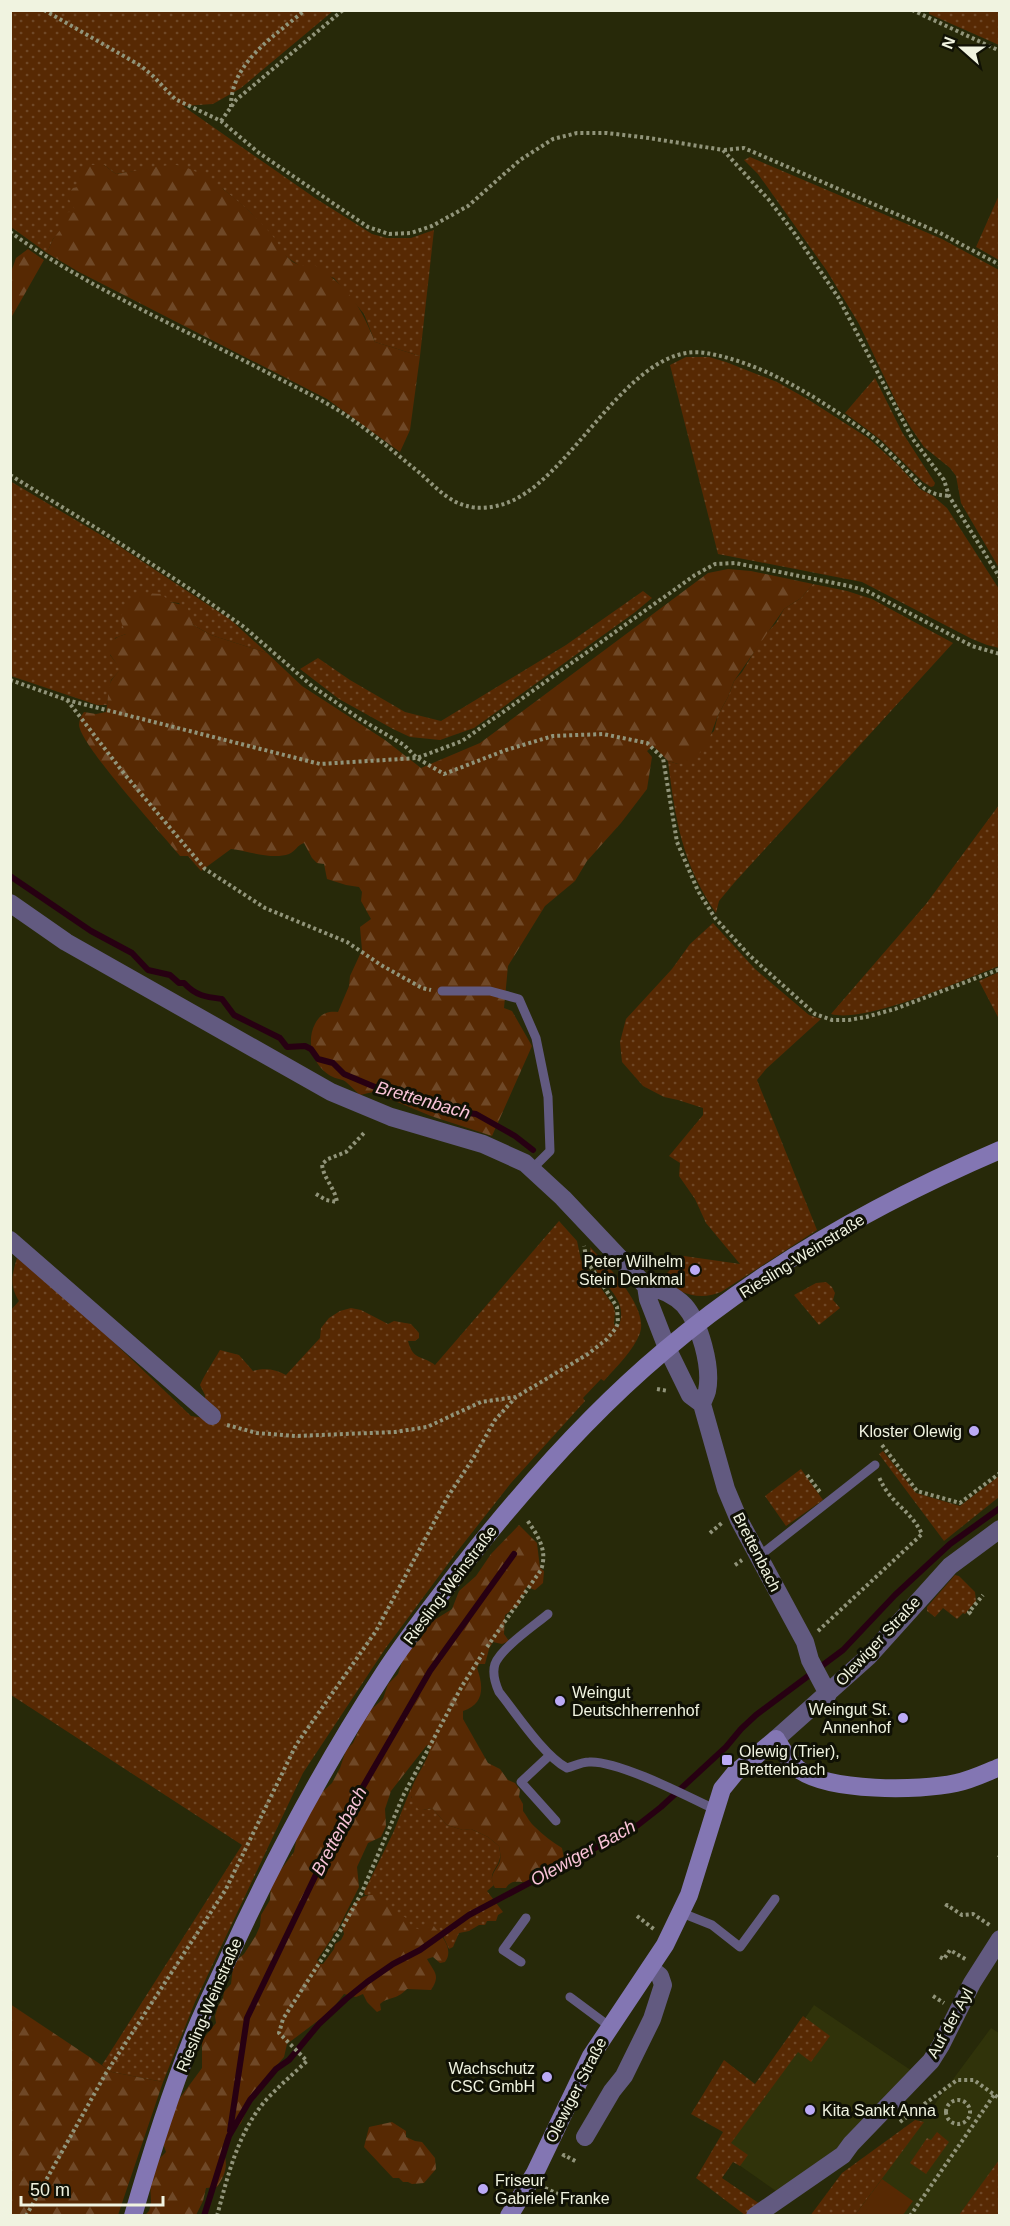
<svg xmlns="http://www.w3.org/2000/svg" width="1010" height="2226" font-family="Helvetica,sans-serif">
	<style>
		.built { fill: #30330a }
		.green { fill: url(#green-dots) }
		.forest { fill: url(#forest-firs) }
		.pitch { fill: #572903 }
		.lines { fill: none; stroke-linecap: round; stroke-linejoin: round }
		.stream { stroke: #270012; stroke-width: 6 }
		.path { stroke: #91947a; stroke-width: 4; stroke-dasharray: 3 3; stroke-linecap: butt }
		.lane { stroke: #625a80; stroke-width: 9 }
		.street { stroke: #625a80; stroke-width: 18 }
		.secondary { stroke: #8376b3; stroke-width: 18 }
		.poi-dot { fill: #bbaaf6; stroke: #101105; stroke-width: 2 }
		.labels { text-anchor: middle; dominant-baseline: central; stroke-width: 6; stroke-linejoin: round; paint-order: stroke }
		.street-label { font-size: 16px; fill: #f0f3e0; stroke: #101105 }
		.poi-label { font-size: 16px; fill: #f0f3e0; stroke: #101105; text-anchor: end }
		.water-label { font-size: 18px; font-style: italic; fill: #f9c3d8; stroke: #101105 }
	</style>
	<defs>
		<pattern id="green-dots" width="8" height="8" patternUnits="userSpaceOnUse" patternTransform="scale(1.5)"><rect width="8" height="8" fill="#572903"/><path d="M2 2h.1M6 6h.1" fill="none" stroke="#6f4827" stroke-width="1.8" stroke-linecap="round"/></pattern>
		<pattern id="forest-firs" width="22" height="20" patternUnits="userSpaceOnUse" patternTransform="scale(1.5)"><rect width="22" height="20" fill="#572903"/><path d="M5 1l3.5 6h-7zM16 11l3.5 6h-7z" fill="#6f4827"/></pattern>
	</defs>
	<rect width="100%" height="100%" fill="#272909"/>
	<path class="built" d="M814 2005 912 2071 840 2150 776 2191 716 2149Z
		M991 2028 999 2033V2215L852 2216Z"/>
	<path class="green" d="M11 11H333L241 88 213 104 183 106 315 198 372 234 387 238H411L434 230 420 356 375 342 364 314 334 278 300 266 288 258 280 250 275 240 250 212 223 189 176 165 116 174 104 165 83 186 78 214 53 239 47 253 11 227Z
		M929 11H999V45L929 14Z
		M750 157 942 239 999 270V568L961 503 956 476 950 468 924 447 911 428 898 406 859 324 827 271 758 174 744 160Z
		M999 195V260L976 247Z
		M686 357H709L726 362 777 382 809 400 868 438 897 464 920 489 933 496 947 508 999 589V648L987 645 972 639 862 582 718 554 670 365Z
		M875 378 902 432 935 483 934 486 931 487 923 482 881 440 845 413Z
		M10 481 116 544 231 620 267 653 211 635 193 625 179 603 170 602 126 634 115 638 110 655 121 669 111 680 107 705H97L11 676Z
		M813 584 847 591 872 599 953 643 734 883 719 901 716 913C682 864 675 818 668 761L678 764 714 731 718 715 728 697 734 681 742 672 763 637 776 623 784 609 801 598Z
		M643 591 652 598 634 613 474 728 440 740 410 737 393 729 339 699 300 669 318 658 350 680 405 712 441 721 566 645Z
		M999 805V966C963 980 865 1024 831 1014L926 904Z
		M713 923 755 969 809 1015 821 1019 766 1069 757 1080 817 1230 721 1292C697 1302 680 1292 660 1280L684 1256 740 1264 706 1223 695 1199 679 1176 680 1163 669 1156 703 1115V1108L678 1100 664 1097 643 1086 622 1062 620 1042 626 1019 672 969 690 944Z
		M999 972V1019L979 981Z
		M559 1221 577 1241 581 1260 613 1305 615 1312 614 1324 618 1328C631 1297 600 1287 592 1261 590 1257 591 1251 590 1247 606 1264 649 1307 640 1333 634 1350 616 1367 604 1381L601 1379 583 1398 585 1401 511 1483 456 1553 385 1649 303 1773 195 2002 163 2082 112 2072 102 2065 242 1845 11 1695 10 1311 19 1301C9 1285 12 1275 17 1258L60 1291 191 1416 204 1418 205 1395 200 1385C206 1372 213 1362 220 1350L239 1355 253 1371C265 1368 275 1369 286 1375L320 1338 321 1328 329 1318 340 1311 351 1308 361 1310 388 1324 394 1321 411 1324 419 1333V1338L415 1341H408C413 1361 422 1355 435 1365Z
		M826 1282 832 1287 835 1293 833 1300 840 1308 819 1325 794 1295 816 1283Z
		M883 1451 916 1493 960 1506 999 1476V1497L944 1541 879 1454Z
		M801 1469 823 1500 786 1526 765 1496Z
		M955 1575 959 1576 975 1592 976 1601 965 1614 963 1613 957 1619 943 1608 935 1617 927 1611V1607Z
		M411 1788V1797L423 1810 432 1808 447 1825 463 1830 471 1829 488 1837 499 1846C500 1851 501 1857 499 1861 496 1870 488 1874 494 1885L487 1891 503 1912 498 1915 496 1921H487L485 1925H479L469 1931 459 1933 453 1947 449 1949 443 1936 429 1950 371 1895H365L364 1892 393 1833Z
		M803 2016 830 2036 811 2062 798 2052 731 2143 748 2155 740 2166 733 2162 722 2178 760 2204 745 2215 696 2178 723 2132 691 2114 724 2060 755 2084Z
		M915 2120 924 2122 855 2215 810 2216 842 2173Z
		M937 2132 949 2142 926 2174 910 2163 927 2138 931 2140Z
		M999 2160V2215H959Z"/>
	<path class="forest" d="M85 165H104L116 174C130 172 164 164 176 165 205 168 258 216 275 239 282 249 287 262 300 265 303 266 310 265 313 264 349 288 359 303 375 342L420 356 410 430 400 452 327 399 79 272 47 253 53 239 61 229 59 214 69 212 77 213 67 196 73 188 83 186 76 176Z
		M28 249 44 260 11 318V272L16 258Z
		M728 569 751 571 813 584 801 598 784 609 734 681 728 697 718 715 706 748 688 762 678 764 668 761 653 746 647 751 652 757 647 789 621 823 587 861 575 881 545 906 508 966 504 1008 512 1011 532 1046 492 1136 431 1116 373 1092 360 1095C355 1091 351 1086 346 1082 343 1079 337 1079 333 1077 314 1068 305 1043 315 1024 320 1014 327 1011 338 1012L349 986 350 976 362 950 360 927 371 919 361 901 362 892 359 887 346 885 327 879 324 864 317 863 312 858 304 843C297 845 296 851 289 854 272 860 248 851 231 849L201 871 188 856H180C162 834 81 746 79 725 79 720 81 716 84 712L96 714 106 712C108 703 108 687 111 681 113 677 118 673 120 669L107 650C109 640 117 637 126 634L120 619 127 601 143 593 162 594 170 602 187 606 193 625 211 635 267 653 302 686 385 740 421 768 480 743 708 573Z
		M519 1525 537 1543 540 1568 544 1571 543 1583 535 1590 527 1587 525 1589 526 1593 522 1595 519 1605 505 1615 504 1634 509 1641 502 1644 493 1642 489 1649 485 1664H479L477 1668C484 1687 484 1704 463 1711V1719L488 1763 500 1769 508 1780 515 1783 520 1790 519 1797 523 1804V1811C527 1816 530 1823 535 1827 543 1835 552 1842 562 1848L564 1858 559 1866 549 1867C543 1874 538 1879 529 1881 519 1884 512 1878 506 1888H495C488 1875 495 1873 500 1861 501 1857 500 1851 499 1846L488 1837 471 1829 463 1830 447 1825 432 1808 423 1810 418 1809C416 1805 412 1800 411 1796 408 1785 429 1762 430 1747L427 1745 391 1791 385 1809 386 1826 381 1837 368 1843 357 1867 359 1887 337 1931 334 1933 332 1938 317 1960 320 1964H323L334 1949 335 1944 341 1940 344 1934 342 1926C348 1907 366 1882 387 1903 394 1910 395 1915 405 1917L412 1927 424 1931 432 1924C440 1934 455 1948 445 1962L440 1963 433 1957 427 1959C434 1972 441 1975 431 1990L407 1989C395 2001 389 1996 380 2004L381 2010 377 2012 367 2002 363 1994 356 1997 344 1994 331 2011 287 2044 284 2057 255 2091 241 2123 225 2139 222 2149C229 2163 226 2174 217 2187L206 2188 203 2201 196 2215 144 2216 149 2211 151 2203 150 2179 160 2158 166 2152 163 2143 171 2110 202 2068V2040L216 2023 215 2016 218 2006 223 1998 224 1992 231 1984 233 1967 238 1959 244 1954 256 1935 260 1926 261 1915 270 1900 271 1883 294 1852 298 1831 313 1801 332 1783 340 1768 346 1750 353 1743 367 1713 383 1699 388 1684 398 1674 404 1656 423 1635 428 1624 452 1609 459 1591 476 1576 491 1554Z
		M10 2004 112 2072 163 2082 118 2215H11Z
		M392 2122 406 2131V2137L415 2141 422 2142 435 2158 436 2169 424 2183 412 2184 408 2182H403L399 2178H393L364 2147 369 2127Z"/>
	<path class="pitch" d="M882 2179 913 2201 903 2215H855Z"/>
	<g class="lines">
		<path class="stream" d="M10 876 91 931 132 953 148 970 170 975 179 983H184C196 996 206 997 222 999L234 1015 280 1038 287 1047 305 1046 311 1049 318 1059 333 1063 344 1074 394 1095 448 1110 476 1114 515 1136 533 1150
			M230 2131 247 2018 335 1835 430 1671 514 1554
			M204 2216 229 2136 250 2100 276 2069 289 2060 319 2024 346 1999 367 1982 393 1964 420 1950 469 1915 638 1825 661 1807 726 1747 741 1729 756 1715 843 1650 895 1595 950 1544 1000 1508"/>
		<path class="path" d="M44 10 141 66 153 76 175 99 221 121 259 153 368 227 389 234 411 233 432 226 468 206 520 160 553 139 577 133H607L649 138 723 150 769 200 795 234 838 297 912 438 944 480 949 496 1000 578
			M912 10 1000 51
			M231 107C230 63 275 36 305 10
			M221 121 236 100 343 10
			M724 150 744 148 940 233 1000 265
			M10 232C91 290 184 329 272 375 295 387 319 398 341 412 369 430 395 453 421 474 434 486 449 502 467 506 476 509 490 508 500 505 570 488 627 340 706 353 764 363 820 399 867 433 882 444 894 457 907 471 914 477 920 486 927 490 935 495 941 495 949 496
			M10 475 101 531 193 591 244 627 312 686 360 719 404 745 417 758 444 774 506 750 553 736 603 734 647 743 663 758 677 842 698 891 715 918 749 955 815 1014 832 1020H849L866 1017 895 1009 1000 969
			M10 680 67 700 320 764 417 758 462 741 482 727 695 575 715 564 735 563 849 586 867 591 972 646 1000 654
			M67 700 126 776 205 869 265 908 347 942 381 965 422 988 431 990
			M316 1194 326 1200 337 1202C335 1188 323 1178 322 1164L328 1159 346 1152 364 1133
			M657 1389 668 1391
			M227 1425 257 1433 295 1436 395 1432 427 1427 481 1402 515 1397
			M882 1445 917 1491 960 1503 1000 1473
			M807 1475 820 1492
			M710 1533 723 1522
			M735 1565 742 1560
			M971 1614 969 1612 983 1595
			M818 1631 922 1534C910 1509 890 1504 879 1477
			M487 1647 541 1570C548 1550 538 1536 527 1520
			M998 1855 1000 1856
			M946 1907 947 1905 962 1915 973 1914 991 1926
			M637 1916 655 1930
			M940 1957 944 1959 950 1950 967 1960
			M933 1996 944 2003
			M946 2112a12 12 0 1 1 24 0a12 12 0 1 1-24 0Z
			M900 2122 957 2080H974L1000 2099
			M563 2157 564 2155 577 2162
			M545 2188 558 2194
			M26 2216 106 2073 226 1889 296 1745 376 1631 447 1498 474 1457 495 1420 516 1397 588 1354 607 1339 616 1328 618 1323 617 1307 587 1261 584 1246
			M217 2216C228 2175 238 2132 266 2100 279 2086 293 2074 307 2061L279 2033 283 2019 342 1928 362 1892 404 1794 462 1686 483 1653
			M910 2216 994 2095"/>
		<path class="lane" d="M442 991H490L519 999 536 1038 548 1097 550 1151 532 1169
			M758 1557 875 1465
			M548 1614C535 1625 501 1648 495 1664 492 1673 495 1683 499 1692 516 1713 544 1756 567 1768 574 1766 582 1762 589 1762 617 1760 687 1796 714 1809
			M550 1755 521 1782 556 1821
			M682 1913 712 1925 740 1947 775 1899
			M521 1962 503 1950 526 1918
			M570 1997 609 2026"/>
		<path class="street" d="M10 903 66 942 331 1092 391 1117 483 1144 525 1163 563 1198 646 1286C661 1289 673 1294 684 1305 700 1323 712 1367 707 1391 706 1395 703 1400 702 1404
			M10 1240 212 1416
			M646 1286 648 1299 667 1348 690 1395 702 1404 726 1489 739 1520 805 1642 810 1660 828 1694
			M776 1739 869 1656 950 1566 1000 1529
			M585 2137 612 2091 624 2076 652 2019 663 1985 660 1976 650 1968
			M755 2216 843 2155 851 2144 931 2061 941 2045 972 1983 1000 1939"/>
		<path class="secondary" d="M133 2216C150 2157 169 2097 192 2039 202 2013 215 1987 227 1961 272 1862 324 1765 384 1673 408 1636 437 1600 464 1564 524 1488 589 1414 664 1351 763 1267 881 1201 1000 1150
			M509 2216 535 2173 591 2056 665 1945 689 1895 722 1789 735 1773 776 1739C782 1749 789 1761 798 1769 829 1792 919 1791 956 1783 971 1780 985 1773 1000 1767"/>
	</g>
	<g class="poi-dot">
		<circle cx="695" cy="1270" r="6"/>
		<circle cx="974" cy="1431" r="6"/>
		<circle cx="560" cy="1701" r="6"/>
		<circle cx="903" cy="1718" r="6"/>
		<rect x="721" y="1754" width="12" height="12" rx="3"/>
		<circle cx="547" cy="2077" r="6"/>
		<circle cx="810" cy="2110" r="6"/>
		<circle cx="483" cy="2189" r="6"/>
	</g>
	<g class="labels">
		<g class="street-label">
			<text transform="translate(802 1256) rotate(-32)">Riesling-Weinstraße</text>
			<text transform="translate(757 1552) rotate(63)">Brettenbach</text>
			<text transform="translate(450 1585) rotate(-53)">Riesling-Weinstraße</text>
			<text transform="translate(878 1641) rotate(-47)">Olewiger Straße</text>
			<text transform="translate(209 2005) rotate(-67)">Riesling-Weinstraße</text>
			<text transform="translate(950 2023) rotate(-61)">Auf der Ayl</text>
			<text transform="translate(576 2090) rotate(-63)">Olewiger Straße</text>
		</g>
		<g class="poi-label">
			<text x="683" y="1261">Peter Wilhelm<tspan x="683" dy="18">Stein Denkmal</tspan></text>
			<text x="962" y="1431">Kloster Olewig</text>
			<text x="572" y="1692" text-anchor="start">Weingut<tspan x="572" dy="18">Deutschherrenhof</tspan></text>
			<text x="891" y="1709">Weingut St.<tspan x="891" dy="18">Annenhof</tspan></text>
			<text x="739" y="1751" text-anchor="start">Olewig (Trier),<tspan x="739" dy="18">Brettenbach</tspan></text>
			<text x="535" y="2068">Wachschutz<tspan x="535" dy="18">CSC GmbH</tspan></text>
			<text x="822" y="2110" text-anchor="start">Kita Sankt Anna</text>
			<text x="495" y="2180" text-anchor="start">Friseur<tspan x="495" dy="18">Gabriele Franke</tspan></text>
		</g>
		<g class="water-label">
			<text transform="translate(423 1100) rotate(16)">Brettenbach</text>
			<text transform="translate(339 1831) rotate(-62)">Brettenbach</text>
			<text transform="translate(583 1853) rotate(-29)">Olewiger Bach</text>
		</g>
	</g>
	<rect width="1010" height="2226" fill="none" stroke="#f0f3e0" stroke-width="24"/>
	<g transform="translate(962 48) rotate(291)" stroke="#101105" stroke-width="4.5" paint-order="stroke">
	<path d="M0-4.5L10 22L0 15L-10 22Z" fill="#f0f3e0"/>
	<text y="-9" font-size="16" font-weight="bold" text-anchor="middle" fill="#f0f3e0">N</text>
	</g>
	<path d="M21 2196v9h142v-9" fill="none" stroke="#f0f3e0" stroke-width="3"/>
	<text x="30" y="2196" font-size="18" fill="#f0f3e0" stroke="#101105" stroke-width="4.5" paint-order="stroke">50 m</text>
</svg>
